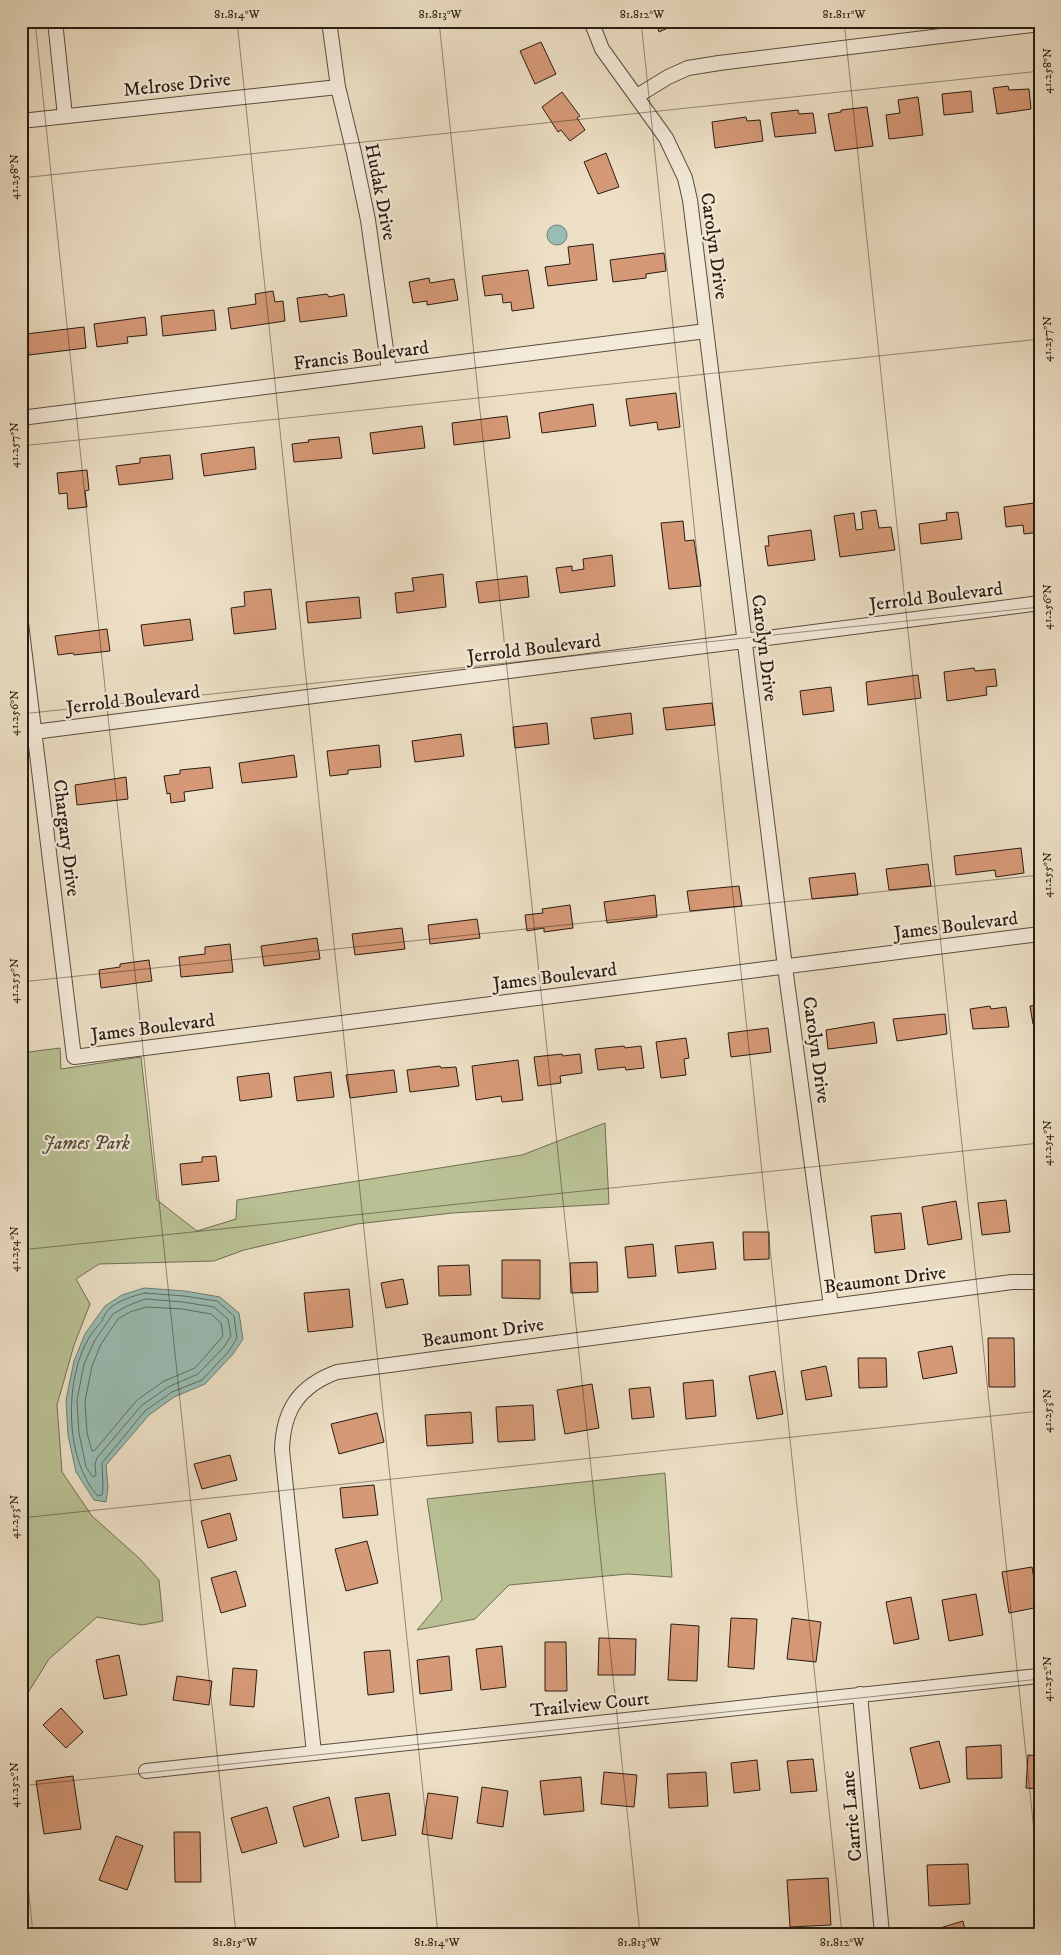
<svg xmlns="http://www.w3.org/2000/svg" width="1061" height="1955" font-family="'IM FELL DW Pica',serif">
	<style>
		.green { fill: #b9c194; stroke: #716e52 }
		.water { fill: #99bdb4; stroke: #6c7d73 }
		.lines { fill: none; stroke-linecap: round; stroke-linejoin: round }
		.shore { stroke: #616c62; stroke-width: 1 }
		.building { fill: #d69977; stroke: #291c11 }
		.minor-casing { stroke: #5a4d3e; stroke-width: 16 }
		.minor { stroke: #f3ead9; stroke-width: 14 }
		.ticks { fill: none; stroke: #291c11; stroke-width: 1; stroke-opacity: 0.45 }
		.labels { text-anchor: middle; dominant-baseline: central; stroke-width: 4.5; stroke-linejoin: round; paint-order: stroke }
		.street-label { font-size: 19px; fill: #291c11; stroke: #f3ead9 }
		.park-label { font-size: 19px; font-style: italic; fill: #544e38; stroke: #f3ead9 }
		.neatline { fill: none; stroke: #291c11; stroke-width: 2 }
		.ticks-label { font-size: 12px; text-anchor: middle; fill: #291c11 }
	</style>
	<rect width="100%" height="100%" fill="#eddfc5"/>
	<filter id="stains"><feTurbulence type="fractalNoise" baseFrequency=".004" numOctaves="4"/><feColorMatrix values="0 0 0 0 .2 0 0 0 0 .09 0 0 0 0 .02 0 0 0 .5 -.17"/></filter>
	<radialGradient id="worn" r=".72"><stop offset=".6" stop-color="#630" stop-opacity="0"/><stop offset="1" stop-color="#630" stop-opacity=".3"/></radialGradient>
	<path class="green" d="M60 1048 61 1069 141 1057 157 1200 197 1231 236 1219 237 1200 522 1155 605 1123 609 1204 452 1213 357 1224 244 1250 214 1261 99 1264 76 1279 90 1304 74 1345 57 1405 62 1472 92 1516 139 1558 159 1580 163 1621 142 1625 97 1617 49 1659 21 1704V1053Z
		M665 1473 672 1577 628 1574 509 1585 475 1619 417 1630 442 1600 427 1499Z"/>
	<path class="water" d="M547 235a10 10 0 1 1 20 0a10 10 0 1 1-20 0Z
		M144 1288 185 1291 220 1297 239 1313 243 1339 233 1354 205 1384 174 1397 149 1415 106 1465 108 1487 106 1502 94 1500 76 1472 68 1435 66 1400 74 1361 85 1334 105 1306 122 1295Z"/>
	<g class="lines">
		<path class="shore" d="M145 1293 184 1296 217 1301 234 1316 237 1338 229 1351 202 1380 172 1392 145 1411 102 1463 103 1487 102 1495 98 1496C64 1460 64 1377 90 1336 93 1331 98 1326 102 1321 104 1317 106 1311 110 1308 120 1300 133 1296 145 1293Z
			M146 1299 183 1302 214 1307 228 1319 231 1336 224 1347 198 1374 168 1387 141 1406 97 1458 95 1464 96 1475 93 1477 86 1467 79 1433 77 1400 84 1364 95 1340 113 1314 127 1306Z
			M147 1307 182 1309 211 1314 221 1323 223 1336 195 1368 164 1381 137 1400 95 1450 92 1451 87 1433 85 1401 92 1366 101 1344 118 1319 130 1312Z"/>
	</g>
	<path class="building" d="M497 21H526V22L498 25Z
		M655 21H683L659 32Z
		M541 42 556 74 535 84 520 51Z
		M1008 86 1009 90 1029 89 1031 109 997 114 993 88Z
		M971 91 973 112 944 115 942 94Z
		M562 92 580 116 577 118 585 130 570 141 561 130 558 132 542 107Z
		M918 97 923 135 889 139 886 115 900 113 898 100Z
		M867 107 873 146 835 151 828 114 841 112V110Z
		M798 110 799 114 813 113 816 133 775 137 771 113Z
		M746 117 747 121 760 120 763 141 715 148 712 122Z
		M606 153 619 187 598 194 584 162Z
		M593 244 597 280 548 286 545 267 570 264 568 247Z
		M664 253 666 271 646 274V278L613 282 610 260Z
		M528 270 534 308 512 311 511 302 503 303 502 294 485 296 482 276Z
		M429 278 430 283 454 279 458 300 427 305V301L413 303 409 282Z
		M273 291 275 302 283 301 285 321 231 329 228 308 256 304 255 294Z
		M327 294 329 297 344 294 347 316 300 322 297 298Z
		M214 310 216 330 163 336 161 316Z
		M145 317 147 335 127 337 128 343 97 347 94 324Z
		M84 327 86 348 29 355 26 334Z
		M676 393 680 427 658 430 657 422 630 426 626 399Z
		M593 404 596 426 542 433 539 413Z
		M507 416 510 438 454 445 452 423Z
		M422 426 425 448 373 454 370 433Z
		M339 437 342 458 294 462 292 444 309 442 308 440Z
		M254 447 256 469 204 476 201 454Z
		M170 455 173 479 119 485 116 466 140 463V458Z
		M87 470 89 490 85 491 87 507 68 509 67 493 59 494 57 473Z
		M1034 503 1035 511H1040V532L1024 534 1023 525 1006 527 1004 507Z
		M876 510 879 528 891 527 895 550 840 557 834 516 854 513 856 530 863 529 861 512Z
		M958 512 962 539 921 544 919 524 947 520 946 513Z
		M683 521 685 541 694 540 701 586 669 589 661 523Z
		M811 530 815 560 768 566 765 546H769L768 536Z
		M612 555 615 586 560 593 556 568 572 566V571L584 569 583 559Z
		M443 574 446 607 397 613 395 593 414 591 412 578Z
		M527 576 529 597 479 603 476 582Z
		M271 589 276 629 234 634 231 608 245 606 244 592Z
		M359 597 361 618 308 623 306 602Z
		M190 619 193 640 144 646 141 625Z
		M107 629 110 651 74 655 73 653 58 655 55 636Z
		M974 668 975 671 995 669 997 686 986 687 987 695 947 701 944 672Z
		M918 675 921 698 868 705 866 682Z
		M831 687 834 711 803 715 800 691Z
		M712 703 715 725 666 730 663 708Z
		M631 713 633 734 594 739 591 718Z
		M547 723 549 744 515 748 513 727Z
		M461 734 464 756 415 762 412 741Z
		M379 745 381 767 348 770V774L330 776 327 751Z
		M294 755 297 777 242 783 239 763Z
		M210 767 213 788 184 792 185 801 171 803 170 793 167 794 164 776 180 774V770Z
		M126 777 128 799 77 805 75 785Z
		M1021 848 1024 873 996 877 995 870 956 875 954 856Z
		M928 864 931 886 889 890 886 869Z
		M855 873 858 895 812 899 809 878Z
		M739 886 742 906 690 911 687 891Z
		M655 895 657 917 607 923 604 902Z
		M570 905 573 928 544 932V928L527 931 525 915 543 913 542 909Z
		M477 919 480 938 430 944 428 925Z
		M402 928 405 949 355 955 352 934Z
		M317 938 320 959 264 966 261 946Z
		M230 944 233 972 181 977 179 957 205 954V947Z
		M149 960 152 981 101 988 99 970 120 967V964Z
		M1040 1005V1023L1033 1024 1030 1006Z
		M990 1006 991 1009 1006 1007 1009 1027 973 1029 970 1009Z
		M945 1014 947 1034 897 1041 893 1019Z
		M874 1022 877 1043 828 1049 826 1030Z
		M768 1028 771 1052 731 1057 728 1033Z
		M686 1038 689 1058 684 1059 686 1075 661 1078 656 1042Z
		M624 1046 625 1048 641 1046 644 1068 626 1070 625 1067 598 1070 595 1049Z
		M562 1054 563 1056 580 1054 582 1073 560 1076 561 1083 538 1086 534 1057Z
		M518 1060 523 1100 502 1102 501 1096 476 1100 472 1066Z
		M440 1066 441 1068 456 1067 459 1086 410 1092 407 1070Z
		M394 1070 397 1092 350 1098 346 1075Z
		M331 1072 334 1097 297 1101 294 1077Z
		M269 1073 272 1097 240 1101 237 1077Z
		M216 1156 219 1181 182 1185 180 1164 202 1162V1157Z
		M1006 1200 1010 1232 982 1235 978 1203Z
		M956 1201 962 1239 928 1245 922 1207Z
		M901 1213 905 1249 875 1253 871 1216Z
		M743 1232H769V1259L744 1260Z
		M713 1242 716 1269 678 1273 675 1246Z
		M653 1244 656 1276 628 1278 625 1247Z
		M502 1260H540V1299L502 1298Z
		M597 1262 598 1292 571 1293 570 1263Z
		M469 1265 471 1295 439 1296 438 1266Z
		M403 1279 408 1304 386 1308 381 1283Z
		M349 1289 353 1327 308 1332 304 1293Z
		M988 1338H1014L1015 1387H989Z
		M952 1346 957 1373 923 1379 918 1352Z
		M858 1358H886L887 1387 859 1388Z
		M826 1366 832 1396 806 1400 801 1371Z
		M775 1371 783 1414 757 1419 749 1376Z
		M713 1380 716 1416 686 1419 683 1383Z
		M592 1384 599 1428 565 1434 557 1390Z
		M650 1387 654 1417 632 1419 629 1389Z
		M533 1405 535 1440 498 1442 496 1407Z
		M471 1412 473 1443 427 1446 425 1415Z
		M377 1413 384 1442 339 1454 331 1424Z
		M230 1455 237 1480 202 1489 194 1464Z
		M374 1485 378 1515 343 1518 340 1488Z
		M230 1513 237 1540 208 1548 201 1521Z
		M367 1541 378 1583 346 1591 335 1549Z
		M1032 1567 1039 1607 1009 1613 1002 1572Z
		M236 1571 246 1606 221 1613 211 1578Z
		M976 1594 983 1635 949 1641 942 1600Z
		M911 1597 919 1639 894 1644 886 1602Z
		M731 1618 757 1619 754 1669 728 1667Z
		M792 1618 821 1622 816 1662 787 1659Z
		M671 1624 699 1626 697 1681 668 1680Z
		M599 1638 636 1639 635 1675H598Z
		M545 1642H566L567 1691H545Z
		M502 1646 506 1687 481 1690 476 1649Z
		M390 1650 394 1692 368 1695 364 1652Z
		M119 1655 127 1695 104 1699 96 1660Z
		M449 1656 452 1690 420 1694 417 1660Z
		M233 1668 257 1670 254 1707 230 1705Z
		M177 1676 212 1681 209 1705 173 1700Z
		M61 1708 83 1732 66 1748 43 1725Z
		M939 1741 950 1782 920 1789 910 1748Z
		M1001 1745 1002 1778 967 1779 966 1747Z
		M1028 1755 1040 1756V1789L1026 1788Z
		M813 1759 817 1791 791 1793 787 1761Z
		M757 1760 760 1790 734 1793 731 1763Z
		M604 1772 637 1775 634 1807 601 1804Z
		M706 1772 708 1806 669 1808 667 1774Z
		M73 1776 81 1829 44 1834 36 1781Z
		M581 1777 584 1811 544 1815 540 1781Z
		M482 1787 508 1791 503 1827 477 1823Z
		M389 1793 396 1835 362 1841 355 1798Z
		M428 1793 458 1797 452 1839 422 1834Z
		M329 1797 339 1837 304 1847 293 1807Z
		M267 1807 277 1843 242 1853 231 1818Z
		M174 1832H200L201 1882H175Z
		M116 1836 143 1846 127 1890 99 1880Z
		M968 1864 970 1904 929 1906 927 1865Z
		M828 1878 831 1925 790 1927 787 1880Z
		M963 1921 966 1934H928L927 1932Z"/>
	<g class="lines">
		<g class="minor-casing">
			<path id="minor" d="M55 21 65 116
				M329 21 338 87 354 153 368 220 389 371
				M591 21 602 49 666 138 685 178 690 200 785 967 831 1306
				M637 96 668 77 688 68 719 63 1040 24
				M21 121 338 87
				M21 418 706 331
				M21 623 74 1057 1040 934
				M34 732 1040 603
				M860 1694 882 1934
				M314 1753 282 1450C283 1410 299 1386 337 1372L1012 1282H1040
				M146 1771 1038 1676"/>
		</g>
		<use href="#minor" class="minor"/>
	</g>
	<path class="ticks" d="M35 21 236 1934M237 21 438 1934M439 21 640 1934M641 21 842 1934M844 21 1040 1888M21 178 1040 71M21 446 1040 339M21 714 1040 607M21 982 1040 875M21 1250 1040 1143M21 1518 1040 1411M21 1786 1040 1679M21 1819 33 1934"/>
	<g class="labels">
		<g class="street-label">
			<text transform="translate(177 85) rotate(-6)">Melrose Drive</text>
			<text transform="translate(380 192) rotate(79)">Hudak Drive</text>
			<text transform="translate(714 246) rotate(82)">Carolyn Drive</text>
			<text transform="translate(361 356) rotate(-7)">Francis Boulevard</text>
			<text transform="translate(936 597) rotate(-7)">Jerrold Boulevard</text>
			<text transform="translate(764 648) rotate(83)">Carolyn Drive</text>
			<text transform="translate(534 649) rotate(-7)">Jerrold Boulevard</text>
			<text transform="translate(133 700) rotate(-7)">Jerrold Boulevard</text>
			<text transform="translate(66 838) rotate(83)">Chargary Drive</text>
			<text transform="translate(956 926) rotate(-7)">James Boulevard</text>
			<text transform="translate(555 977) rotate(-7)">James Boulevard</text>
			<text transform="translate(153 1028) rotate(-7)">James Boulevard</text>
			<text transform="translate(816 1050) rotate(82)">Carolyn Drive</text>
			<text transform="translate(885 1280) rotate(-7)">Beaumont Drive</text>
			<text transform="translate(483 1333) rotate(-8)">Beaumont Drive</text>
			<text transform="translate(590 1705) rotate(-6)">Trailview Court</text>
			<text transform="translate(852 1816) rotate(-95)">Carrie Lane</text>
		</g>
		<g class="park-label">
			<text x="86" y="1143">James Park</text>
		</g>
	</g>
	<rect width="1061" height="1955" fill="none" stroke="#eddfc5" stroke-width="55"/>
	<rect x="28" y="28" width="1006" height="1900" class="neatline"/>
	<g class="ticks-label">
		<text x="237" y="18">81.814°W</text>
		<text x="440" y="18">81.813°W</text>
		<text x="642" y="18">81.812°W</text>
		<text x="844" y="18">81.811°W</text>
		<text transform="translate(1047 71) rotate(-90)" y="4">41.258°N</text>
		<text transform="translate(14 177) rotate(-90)" y="4">41.258°N</text>
		<text transform="translate(1047 339) rotate(-90)" y="4">41.257°N</text>
		<text transform="translate(14 445) rotate(-90)" y="4">41.257°N</text>
		<text transform="translate(1047 607) rotate(-90)" y="4">41.256°N</text>
		<text transform="translate(14 713) rotate(-90)" y="4">41.256°N</text>
		<text transform="translate(1047 875) rotate(-90)" y="4">41.255°N</text>
		<text transform="translate(14 981) rotate(-90)" y="4">41.255°N</text>
		<text transform="translate(1047 1143) rotate(-90)" y="4">41.254°N</text>
		<text transform="translate(14 1249) rotate(-90)" y="4">41.254°N</text>
		<text transform="translate(1047 1411) rotate(-90)" y="4">41.253°N</text>
		<text transform="translate(14 1517) rotate(-90)" y="4">41.253°N</text>
		<text transform="translate(1047 1679) rotate(-90)" y="4">41.252°N</text>
		<text transform="translate(14 1785) rotate(-90)" y="4">41.252°N</text>
		<text x="235" y="1946">81.815°W</text>
		<text x="437" y="1946">81.814°W</text>
		<text x="639" y="1946">81.813°W</text>
		<text x="842" y="1946">81.812°W</text>
	</g>
	<rect width="100%" height="100%" filter="url(#stains)"/>
	<rect width="100%" height="100%" fill="url(#worn)"/>
</svg>
